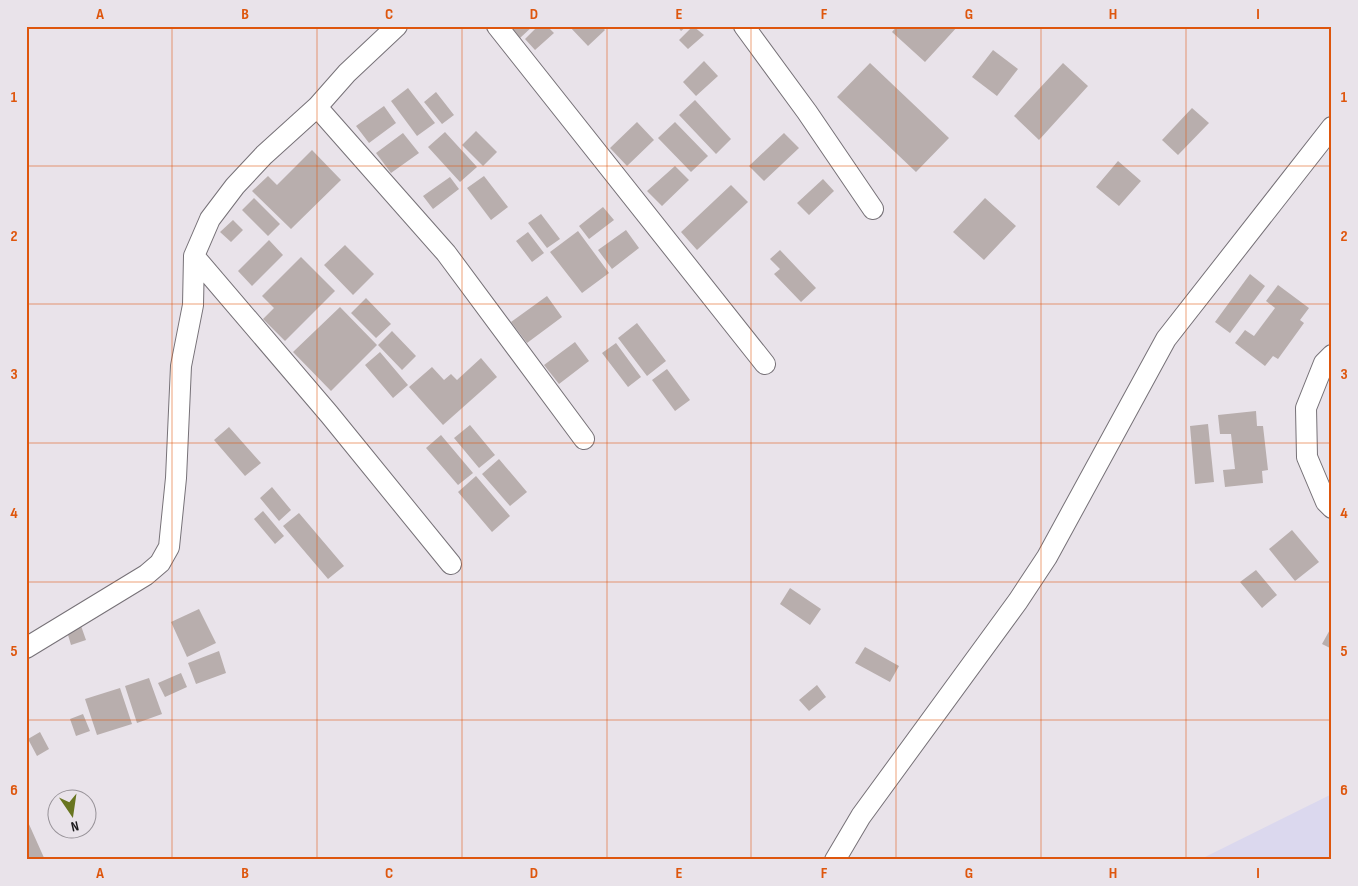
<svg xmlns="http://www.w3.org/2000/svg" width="1358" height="886" font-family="'Sofia Sans Condensed',sans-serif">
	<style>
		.industrial { fill: #dbd8ee }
		.building { fill: #b8aead }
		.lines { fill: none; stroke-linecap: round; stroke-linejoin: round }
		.minor-casing { stroke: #767177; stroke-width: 22 }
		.minor { stroke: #fff; stroke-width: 20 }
		.grid { fill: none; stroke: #de560d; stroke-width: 1; stroke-opacity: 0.55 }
		.neatline { fill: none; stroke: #de560d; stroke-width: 2 }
		.grid-label { font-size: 16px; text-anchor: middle; font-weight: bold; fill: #de560d }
	</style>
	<rect width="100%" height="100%" fill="#e9e3ea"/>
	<path class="industrial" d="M1332 794V860H1199Z"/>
	<path class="building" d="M509 26H533L520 38Z
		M538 26H547L554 33 535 50 525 39Z
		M569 26H601L605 30 588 46Z
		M677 26H687L681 31Z
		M693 26 704 35 688 49 679 40Z
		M897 26H958L925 62 892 32Z
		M993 50 1018 69 997 96 972 77Z
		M704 61 718 76 696 96 683 82Z
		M870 63 949 138 916 172 837 97Z
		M1063 63 1088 86 1039 140 1014 116Z
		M408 88 435 123 417 136 391 101Z
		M436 92 454 115 442 124 424 102Z
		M695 100 731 139 716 154 679 115Z
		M384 106 396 123 369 143 356 126Z
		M1192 108 1209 123 1178 155 1162 140Z
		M637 122 654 140 627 166 610 148Z
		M675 122 708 156 691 172 658 138Z
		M476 131 497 152 483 166 462 145Z
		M445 132 477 167 460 182 428 147Z
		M403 133 419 153 391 173 376 153Z
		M784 133 799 148 764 181 749 166Z
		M312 150 341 180 291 229 252 191 268 176 277 185Z
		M1118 161 1141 181 1119 206 1096 187Z
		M675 166 689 180 662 206 647 191Z
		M484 176 508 207 491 220 467 188Z
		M450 177 459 189 433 209 423 196Z
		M823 179 834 191 809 215 797 203Z
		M731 185 748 202 697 250 681 232Z
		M254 198 280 224 268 236 242 210Z
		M985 198 1016 226 984 260 953 232Z
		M603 207 614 220 589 239 579 226Z
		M541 214 560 239 547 248 528 223Z
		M233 220 243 230 231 242 220 232Z
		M626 230 639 248 612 269 598 250Z
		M578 231 609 273 582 293 550 252Z
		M528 232 544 253 532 262 516 241Z
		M269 240 283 255 252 286 238 271Z
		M345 245 374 274 353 295 324 265Z
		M780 250 816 288 801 302 774 274 780 269 770 259Z
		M301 257 335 291 285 341 263 319 274 308 262 296Z
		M1250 274 1265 286 1230 333 1215 322Z
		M1278 285 1309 308 1300 320 1304 323 1278 359 1273 356 1265 366 1235 343 1245 330 1254 336 1275 308 1266 301Z
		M547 296 562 317 527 343 511 322Z
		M366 298 391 324 376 338 351 313Z
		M340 307 377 345 331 391 293 352Z
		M637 323 666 361 647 376 618 338Z
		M392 331 416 356 402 370 378 345Z
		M575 342 589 361 559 384 544 365Z
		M616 343 641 377 628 387 602 353Z
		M380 352 408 385 393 398 365 365Z
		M481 358 497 377 443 425 409 387 432 367 444 380 451 374 457 380Z
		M667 369 690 400 675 411 652 380Z
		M1256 411 1257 426H1263L1268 470 1262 471 1263 483 1225 487 1223 470 1235 469 1231 434H1220L1218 415Z
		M1208 424 1214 482 1195 484 1190 426Z
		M470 425 495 455 479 468 454 438Z
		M229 427 261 463 245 476 214 440Z
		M441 435 473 473 458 485 426 448Z
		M499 459 527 492 510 506 482 474Z
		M476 476 510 516 492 532 458 492Z
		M272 487 291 510 279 521 260 498Z
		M263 511 284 536 275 544 254 519Z
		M299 513 344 566 328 579 283 526Z
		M1292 530 1319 562 1295 581 1269 549Z
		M1256 570 1277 595 1262 608 1240 582Z
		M790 588 821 609 810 625 780 604Z
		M199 609 216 643 187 657 171 622Z
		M80 623 86 640 71 645 66 628Z
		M1332 626V649L1322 644Z
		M865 647 899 666 890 682 855 663Z
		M219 651 226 673 196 684 188 663Z
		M181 673 187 687 165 697 158 683Z
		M149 678 162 714 137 723 125 686Z
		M817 685 826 697 809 711 799 700Z
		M120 688 132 724 97 735 85 699Z
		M83 714 90 731 76 736 70 719Z
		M40 732 49 749 37 756 28 739Z
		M28 822 45 860H26Z"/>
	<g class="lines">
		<g class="minor-casing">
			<path id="minor" d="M497 26 765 364
				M744 26 807 112 873 209
				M317 107 446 253 584 439
				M194 256 329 414 451 564
				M1332 355 1324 363 1306 408 1307 457 1326 502 1332 508
				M26 648 146 575 160 563 169 547 176 478 181 366 193 305 194 256 210 219 235 186 264 155 317 107 347 73 397 26
				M835 860 861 816 1018 601 1047 557 1166 339 1332 127"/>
		</g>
		<use href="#minor" class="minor"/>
	</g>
	<path class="grid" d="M172 26V860M317 26V860M462 26V860M607 26V860M751 26V860M896 26V860M1041 26V860M1186 26V860M26 166H1332M26 304H1332M26 443H1332M26 582H1332M26 720H1332"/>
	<rect width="1358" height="886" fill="none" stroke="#e9e3ea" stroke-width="55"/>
	<g transform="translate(72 814) rotate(167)"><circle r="24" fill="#e9e3ea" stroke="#979298"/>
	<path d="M0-4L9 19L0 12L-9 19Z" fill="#687520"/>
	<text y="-8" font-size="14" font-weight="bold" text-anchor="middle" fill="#1b191c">N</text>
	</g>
	<rect x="28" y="28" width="1302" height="830" class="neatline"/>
	<g class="grid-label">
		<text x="100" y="19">A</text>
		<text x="245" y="19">B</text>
		<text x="389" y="19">C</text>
		<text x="534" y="19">D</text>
		<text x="679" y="19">E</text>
		<text x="824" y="19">F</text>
		<text x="969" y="19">G</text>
		<text x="1113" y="19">H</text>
		<text x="1258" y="19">I</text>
		<text x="14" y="102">1</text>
		<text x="1344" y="102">1</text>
		<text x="14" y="241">2</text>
		<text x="1344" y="241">2</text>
		<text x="14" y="379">3</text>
		<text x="1344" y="379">3</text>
		<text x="14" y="518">4</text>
		<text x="1344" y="518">4</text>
		<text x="14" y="656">5</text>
		<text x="1344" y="656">5</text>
		<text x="14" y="795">6</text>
		<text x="1344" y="795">6</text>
		<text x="100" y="878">A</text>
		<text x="245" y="878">B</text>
		<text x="389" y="878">C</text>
		<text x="534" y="878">D</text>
		<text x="679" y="878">E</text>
		<text x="824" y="878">F</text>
		<text x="969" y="878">G</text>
		<text x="1113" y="878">H</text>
		<text x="1258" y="878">I</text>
	</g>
</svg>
